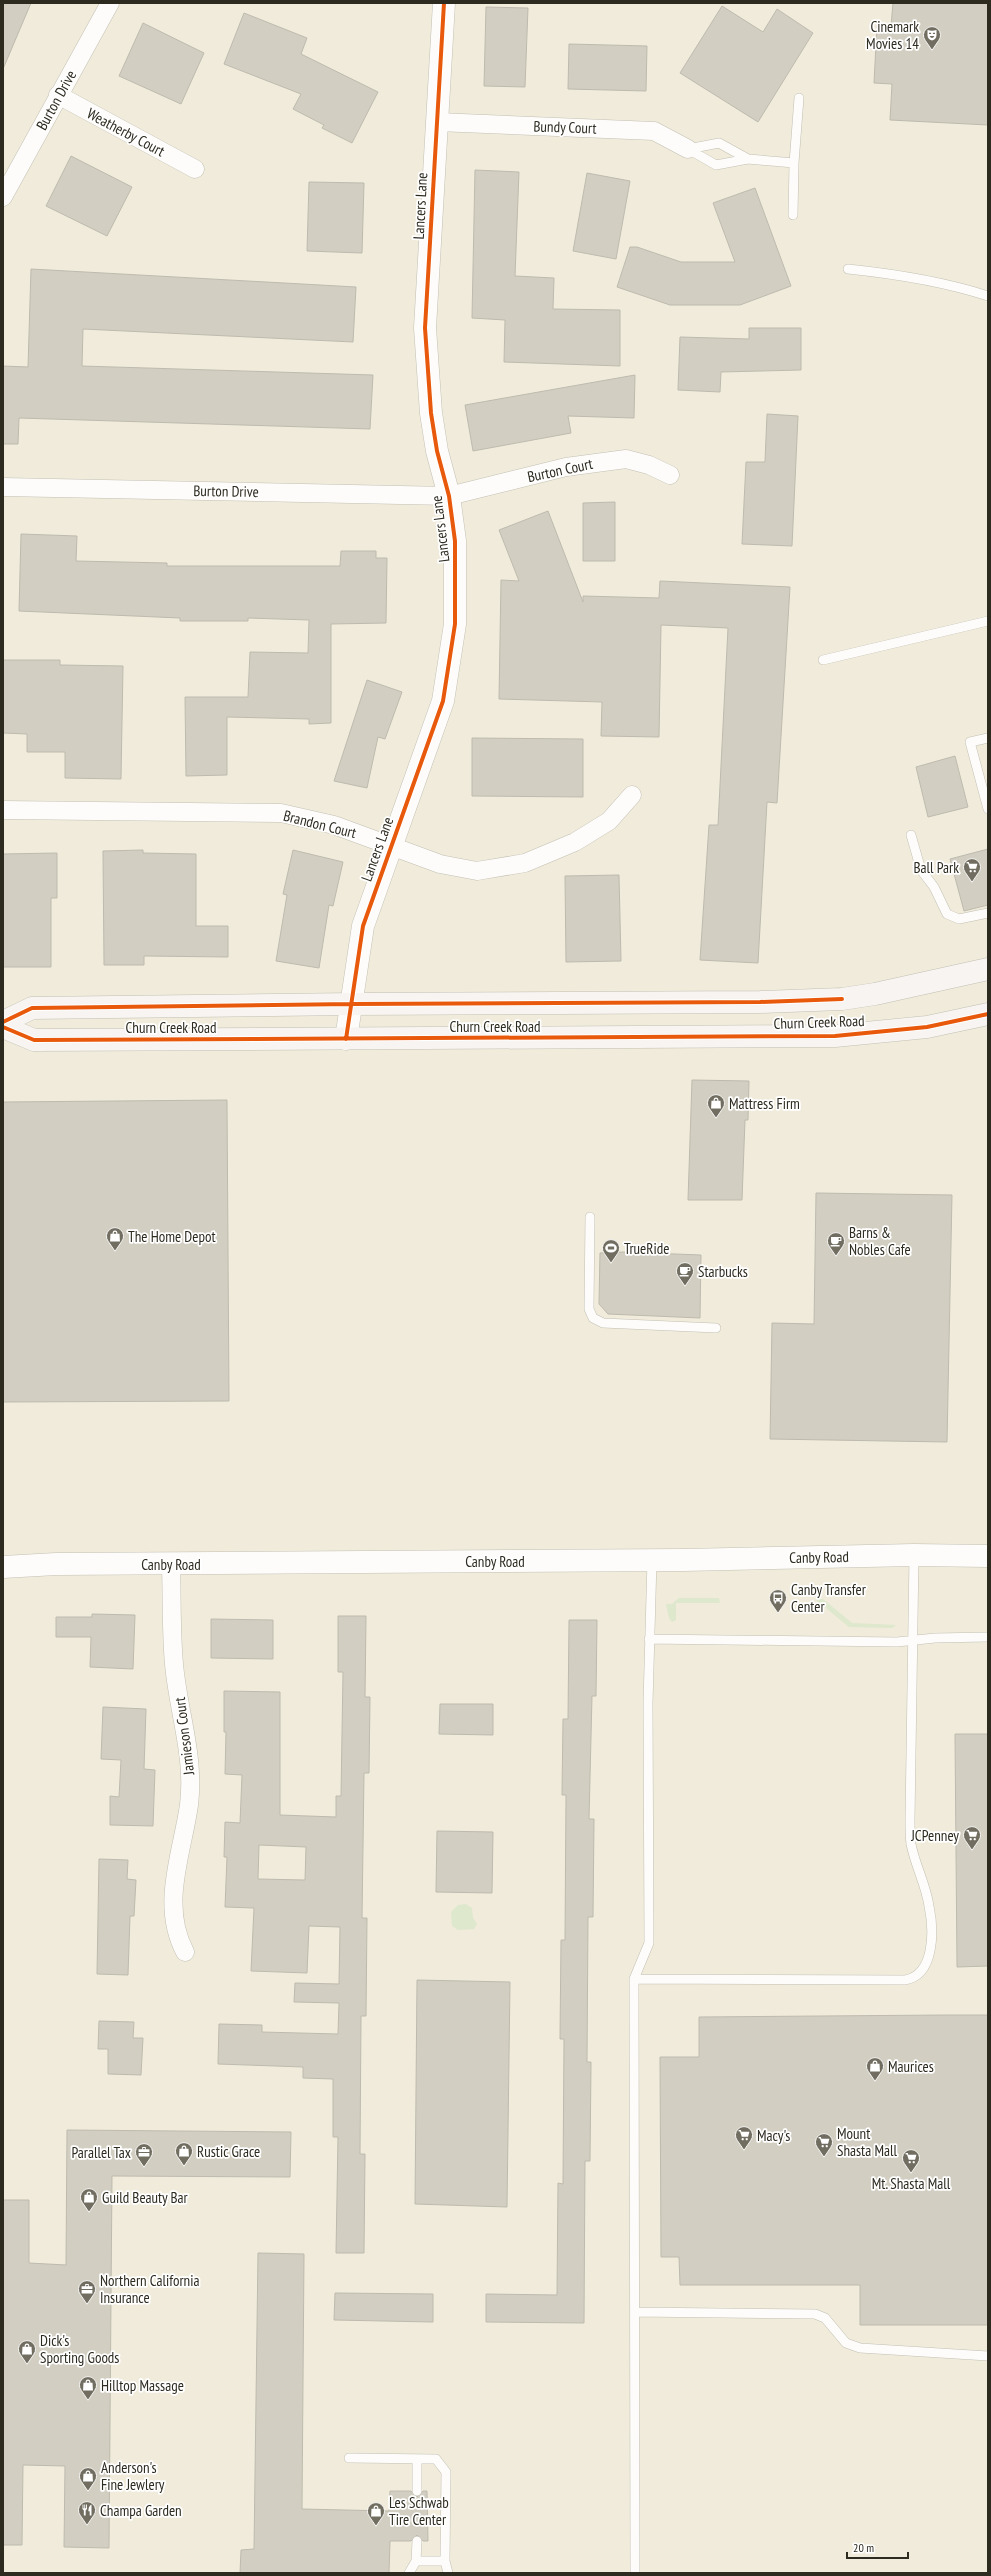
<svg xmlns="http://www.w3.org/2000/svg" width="991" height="2576" font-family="'PT Sans Narrow',sans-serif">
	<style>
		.green { fill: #dee8cc }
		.building { fill: #d2cec2; stroke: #bebbae; fill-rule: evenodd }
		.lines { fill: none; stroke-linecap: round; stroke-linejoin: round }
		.service-casing { stroke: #c3c0b3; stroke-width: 10 }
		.minor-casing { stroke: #c3c0b3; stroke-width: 19 }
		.tertiary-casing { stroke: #c3c0b3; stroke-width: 23 }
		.secondary-casing { stroke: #c3c0b3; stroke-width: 23 }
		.service { stroke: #fdfcfa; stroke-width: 9 }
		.minor { stroke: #fdfcfa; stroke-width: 18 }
		.tertiary { stroke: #fdfcfa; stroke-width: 22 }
		.secondary { stroke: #f7f4f1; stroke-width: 22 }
		.cycleway-casing { stroke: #fff; stroke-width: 6 }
		.cycleway { stroke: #e8590c; stroke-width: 4 }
		.labels { text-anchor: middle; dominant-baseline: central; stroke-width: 3.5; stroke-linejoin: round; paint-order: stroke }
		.poi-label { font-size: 15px; fill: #2d2a1f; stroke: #fff; text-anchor: start }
		.street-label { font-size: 15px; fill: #2d2a1f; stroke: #fff }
	</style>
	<rect width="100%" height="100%" fill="#f0ebdb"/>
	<path class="green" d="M679 1598H719L720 1603H676V1620L672 1622 669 1618 666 1604H672Z
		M815 1599H823L852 1623 896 1625 892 1628 849 1627Z
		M458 1905 466 1904 472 1908 473 1918 477 1924 474 1929 458 1930 452 1926 451 1912Z"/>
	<path class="building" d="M3 3H31L3 69Z
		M893 3H988V125L890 120 892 84 874 83 877 25 891 26Z
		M722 6 763 32 777 9 813 33 758 122 680 73Z
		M486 7 528 8 525 87 484 86Z
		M244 13 307 38 301 54 378 92 352 143 322 128 324 125 293 109 301 94 224 64Z
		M143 23 204 53 181 104 119 76Z
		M569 44 647 46 646 91 568 89Z
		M71 156 132 187 107 236 46 206Z
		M475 170 519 172 515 276 554 278 553 309 620 310V366L504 362 505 320 472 318Z
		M587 173 630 181 616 259 573 251Z
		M309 182 364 183 362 253 307 251Z
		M755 188 791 286 740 305H670L617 287 630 247H637L681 262H735L713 203Z
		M31 269 356 287 353 342 83 329 82 366 373 375 370 429 19 418 18 444H3V366L28 367Z
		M749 328H801V370L721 372 720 392 678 390 680 337 749 339Z
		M635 375 634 418 568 416 571 433 473 451 465 405Z
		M767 414 798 416 792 546 742 544 746 462H765Z
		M615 502V561H583V503Z
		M548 511 583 602V596L659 598 660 581 790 587 777 803 767 802 758 963 700 960 709 825H718L728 628 661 625 659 737 601 736 602 702 499 699 501 580 519 581 499 530Z
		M21 534 77 536 76 561 167 563V566H340L341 551H376V558H387L386 623 331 624V723L309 724V719L227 717V775L186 776 185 697H248L250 652 308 653 309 620 248 618V621H180V618L19 611Z
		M3 660H60V665L123 666 121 779 65 778V752H27V734L3 733Z
		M367 680 402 692 385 739 378 737 367 788 334 781Z
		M472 738 583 739V797L472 796Z
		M955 756 968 807 928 817 916 767Z
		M988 849V905L964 911 950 859Z
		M143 850V853L196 854V926H228V957L144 956V965H104L103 851Z
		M293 850 343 862 333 906 329 905 319 968 276 961 287 895 283 894Z
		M57 853V898H51V967H3V854Z
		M619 875 621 961 566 962 565 876Z
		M692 1080 749 1081 748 1120H745L742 1200H688Z
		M227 1100 229 1401 3 1402V1102Z
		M816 1193 952 1195 947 1442 770 1439 772 1323 814 1324Z
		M623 1252 701 1255 700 1318 608 1314 599 1304 600 1253Z
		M92 1614 135 1615 133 1669 90 1667 91 1637H56V1617H92Z
		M338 1616H366L365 1697H370L369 1773H364L362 1918H367L366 2016H361L360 2154H365L364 2253H336L338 2137H333V2079L303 2078V2067L218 2064 219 2024 262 2025V2032L338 2034 339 2003 294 2002 295 1983 339 1984 340 1927 309 1926 307 1973 251 1971 254 1908 225 1907 227 1857H224L225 1822 240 1823 242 1775 225 1774 226 1732H224V1691L280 1692V1815L336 1817V1796H341L343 1672H338ZM259 1845 306 1847 305 1880 258 1879Z
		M211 1619 273 1620V1659L211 1658Z
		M569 1620H597L596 1696H592L589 1819H594L593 1917H588L587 2062H591L590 2161H585L584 2323 486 2322V2294L557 2295 558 2183 563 2184 564 2039H560L561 1940H565L566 1795H562L563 1719H568Z
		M440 1704H493V1735L439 1734Z
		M103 1707 146 1709 144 1769 155 1770 153 1826 110 1825V1796L119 1797 121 1760 101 1759Z
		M955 1734H988V1966L957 1967Z
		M437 1831 493 1832 492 1893 436 1892Z
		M99 1859 128 1860 127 1879 136 1880 134 1916H130L128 1975 97 1974Z
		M417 1980 510 1982 507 2207 415 2204Z
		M944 2015H988V2325H860V2285H680L679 2257H661L660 2057H699V2017Z
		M99 2021 134 2022 133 2038H143L141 2075 108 2074V2049H98Z
		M67 2130 291 2132 290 2177 112 2176 109 2548 64 2547 65 2466 23 2465 22 2545H3V2200H29V2263L66 2265Z
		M258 2253 304 2254 302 2509 389 2511 390 2491H411L417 2497 423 2491H427L428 2541H423L417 2535 411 2541H390L389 2573H240L241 2550 254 2549Z
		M335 2293 433 2294V2322L334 2320Z"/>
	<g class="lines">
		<g class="service-casing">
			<path id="service" d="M688 149 716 165 748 159 794 163 793 215
				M688 149 719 143 748 159
				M794 163 799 98
				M848 269C896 274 942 281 988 296
				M823 660 988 621
				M988 738 970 742 988 809
				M911 835 921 870 934 887 947 914 959 919 988 913
				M590 1217 589 1309 593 1318 603 1323 716 1328
				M649 1639 897 1642 935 1638 988 1637
				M634 1979 905 1980C935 1975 934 1930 929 1906 926 1885 915 1865 911 1844 910 1837 910 1828 910 1820L914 1555
				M635 2312 815 2314 825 2318 846 2343 860 2348 988 2356
				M349 2458 436 2459 446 2472 445 2561H416L409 2573
				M417 2491V2459
				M416 2561 417 2541
				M445 2561 448 2573
				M635 2573C635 2375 634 2177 634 1979L649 1943 648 1703 652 1560"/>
		</g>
		<g class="minor-casing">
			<path id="minor" d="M58 95 195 169
				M437 122 654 131 688 149
				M3 197 110 3
				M3 487 449 496 566 467 626 459 649 465 670 475
				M3 810 281 813 334 825 440 864 477 871 525 863 575 842 609 821 632 795
				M171 1564C172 1597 171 1631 174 1664 178 1711 195 1756 189 1805 182 1854 160 1905 185 1952"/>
		</g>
		<g class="tertiary-casing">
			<path id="tertiary" d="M346 1039 363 926 443 701 455 624V541L449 496 437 451 431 413 425 328 444 3
				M3 1567 56 1564 684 1560 914 1555 988 1556"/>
		</g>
		<g class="secondary-casing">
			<path id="secondary" d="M3 1022 32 1008 352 1004 760 1002 842 999 875 994 988 969
				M3 1027 34 1040 835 1036 927 1027 988 1014"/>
		</g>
		<use href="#service" class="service"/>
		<use href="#minor" class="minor"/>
		<use href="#tertiary" class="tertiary"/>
		<use href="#secondary" class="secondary"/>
		<g class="cycleway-casing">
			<path id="cycleway" d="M3 1022 32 1008 352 1004 760 1002 842 999
				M3 1027 34 1040 835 1036 927 1027 988 1014
				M346 1039 363 926 443 701 455 624V541L449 496 437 451 431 413 425 328 444 3"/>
		</g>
		<use href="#cycleway" class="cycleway"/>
	</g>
	<defs>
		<g id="theatre-pin" transform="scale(0.9)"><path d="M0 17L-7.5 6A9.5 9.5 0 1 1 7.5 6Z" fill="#716e61" stroke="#fff"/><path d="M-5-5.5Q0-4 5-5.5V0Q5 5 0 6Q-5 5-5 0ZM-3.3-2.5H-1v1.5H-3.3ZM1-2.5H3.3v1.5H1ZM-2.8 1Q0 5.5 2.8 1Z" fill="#fff"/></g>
		<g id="supermarket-pin" transform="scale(0.9)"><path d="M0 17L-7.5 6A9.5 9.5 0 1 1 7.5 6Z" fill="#716e61" stroke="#fff"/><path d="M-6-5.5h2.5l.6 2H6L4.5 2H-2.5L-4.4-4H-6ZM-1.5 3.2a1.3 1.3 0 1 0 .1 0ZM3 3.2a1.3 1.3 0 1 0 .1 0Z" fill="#fff"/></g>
		<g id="shop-pin" transform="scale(0.9)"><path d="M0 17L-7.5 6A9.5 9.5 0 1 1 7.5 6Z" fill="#716e61" stroke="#fff"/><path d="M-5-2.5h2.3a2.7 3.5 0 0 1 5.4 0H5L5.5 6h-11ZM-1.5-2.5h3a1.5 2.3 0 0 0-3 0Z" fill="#fff"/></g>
		<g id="cafe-pin" transform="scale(0.9)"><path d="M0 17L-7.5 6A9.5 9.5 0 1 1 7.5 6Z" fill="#716e61" stroke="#fff"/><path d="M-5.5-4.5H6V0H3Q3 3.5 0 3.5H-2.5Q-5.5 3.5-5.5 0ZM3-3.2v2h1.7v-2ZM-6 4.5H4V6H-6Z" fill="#fff"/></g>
		<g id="stadium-pin" transform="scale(0.9)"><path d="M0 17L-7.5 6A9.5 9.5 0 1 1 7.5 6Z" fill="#716e61" stroke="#fff"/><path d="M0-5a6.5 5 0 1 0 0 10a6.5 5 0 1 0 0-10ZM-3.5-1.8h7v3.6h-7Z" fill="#fff"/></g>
		<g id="bus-pin" transform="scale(0.9)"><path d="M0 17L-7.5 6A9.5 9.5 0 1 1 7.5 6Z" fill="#716e61" stroke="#fff"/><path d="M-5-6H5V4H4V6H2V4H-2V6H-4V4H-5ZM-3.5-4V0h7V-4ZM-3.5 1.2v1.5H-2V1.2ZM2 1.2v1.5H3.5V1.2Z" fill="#fff"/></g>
		<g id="office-pin" transform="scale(0.9)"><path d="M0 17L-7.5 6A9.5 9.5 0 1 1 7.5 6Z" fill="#716e61" stroke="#fff"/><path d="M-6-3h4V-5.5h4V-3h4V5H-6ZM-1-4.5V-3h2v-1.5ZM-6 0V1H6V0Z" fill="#fff"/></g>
		<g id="restaurant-pin" transform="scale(0.9)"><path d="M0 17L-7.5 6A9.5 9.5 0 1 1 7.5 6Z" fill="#716e61" stroke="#fff"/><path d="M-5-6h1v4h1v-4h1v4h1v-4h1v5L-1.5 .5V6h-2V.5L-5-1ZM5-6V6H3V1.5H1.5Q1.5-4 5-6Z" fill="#fff"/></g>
	</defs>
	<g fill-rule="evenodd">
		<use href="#theatre-pin" x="932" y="35"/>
		<use href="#supermarket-pin" x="972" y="867"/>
		<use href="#shop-pin" x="716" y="1103"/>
		<use href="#shop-pin" x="115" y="1236"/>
		<use href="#cafe-pin" x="836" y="1241"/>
		<use href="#stadium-pin" x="611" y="1248"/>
		<use href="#cafe-pin" x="685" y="1271"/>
		<use href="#bus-pin" x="778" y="1598"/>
		<use href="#supermarket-pin" x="972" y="1835"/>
		<use href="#shop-pin" x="875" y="2066"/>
		<use href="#supermarket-pin" x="744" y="2135"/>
		<use href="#supermarket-pin" x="824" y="2142"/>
		<use href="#shop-pin" x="184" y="2151"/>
		<use href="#office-pin" x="144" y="2152"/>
		<use href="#supermarket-pin" x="911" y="2158"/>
		<use href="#shop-pin" x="89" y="2197"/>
		<use href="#office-pin" x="87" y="2289"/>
		<use href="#shop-pin" x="27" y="2349"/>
		<use href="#shop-pin" x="88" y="2385"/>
		<use href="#shop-pin" x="88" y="2476"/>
		<use href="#restaurant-pin" x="87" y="2510"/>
		<use href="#shop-pin" x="376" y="2511"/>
	</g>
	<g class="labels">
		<g class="poi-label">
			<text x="919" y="26" text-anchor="end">Cinemark<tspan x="919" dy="17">Movies 14</tspan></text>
			<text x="959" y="867" text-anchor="end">Ball Park</text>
			<text x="729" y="1103">Mattress Firm</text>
			<text x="849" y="1232">Barns &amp;<tspan x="849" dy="17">Nobles Cafe</tspan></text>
			<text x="128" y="1236">The Home Depot</text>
			<text x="624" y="1248">TrueRide</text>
			<text x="698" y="1271">Starbucks</text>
			<text x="791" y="1589">Canby Transfer<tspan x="791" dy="17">Center</tspan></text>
			<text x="959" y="1835" text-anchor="end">JCPenney</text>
			<text x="888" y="2066">Maurices</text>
			<text x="837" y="2133">Mount<tspan x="837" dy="17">Shasta Mall</tspan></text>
			<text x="757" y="2135">Macy's</text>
			<text x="197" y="2151">Rustic Grace</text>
			<text x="131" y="2152" text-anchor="end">Parallel Tax</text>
			<text x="911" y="2183" text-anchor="middle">Mt. Shasta Mall</text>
			<text x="102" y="2197">Guild Beauty Bar</text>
			<text x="100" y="2280">Northern California<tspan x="100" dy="17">Insurance</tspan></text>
			<text x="40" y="2340">Dick's<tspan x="40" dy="17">Sporting Goods</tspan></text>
			<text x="101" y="2385">Hilltop Massage</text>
			<text x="101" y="2467">Anderson's<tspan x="101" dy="17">Fine Jewlery</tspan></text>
			<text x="389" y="2502">Les Schwab<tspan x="389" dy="17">Tire Center</tspan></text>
			<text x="100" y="2510">Champa Garden</text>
		</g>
		<g class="street-label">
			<text transform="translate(56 100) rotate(-61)">Burton Drive</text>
			<text transform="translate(565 127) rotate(2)">Bundy Court</text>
			<text transform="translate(126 132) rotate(28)">Weatherby Court</text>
			<text transform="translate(420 206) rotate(-87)">Lancers Lane</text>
			<text transform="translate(560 470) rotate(-12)">Burton Court</text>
			<text transform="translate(226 491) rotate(1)">Burton Drive</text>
			<text transform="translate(440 529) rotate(-97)">Lancers Lane</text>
			<text transform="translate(320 824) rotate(14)">Brandon Court</text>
			<text transform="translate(377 849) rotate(-70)">Lancers Lane</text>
			<text transform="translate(819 1022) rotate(-2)">Churn Creek Road</text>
			<text x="495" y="1026">Churn Creek Road</text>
			<text x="171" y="1027">Churn Creek Road</text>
			<text transform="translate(819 1557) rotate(-1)">Canby Road</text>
			<text x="495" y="1561">Canby Road</text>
			<text x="171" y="1564">Canby Road</text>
			<text transform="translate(184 1736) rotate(-97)">Jamieson Court</text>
		</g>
	</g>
	<rect width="991" height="2576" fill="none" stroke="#2d2a1f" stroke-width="8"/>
	<path d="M847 2552v6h61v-6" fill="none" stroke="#2d2a1f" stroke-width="2"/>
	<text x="853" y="2552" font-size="12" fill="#2d2a1f" stroke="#ffffff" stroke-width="3" paint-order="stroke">20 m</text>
</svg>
